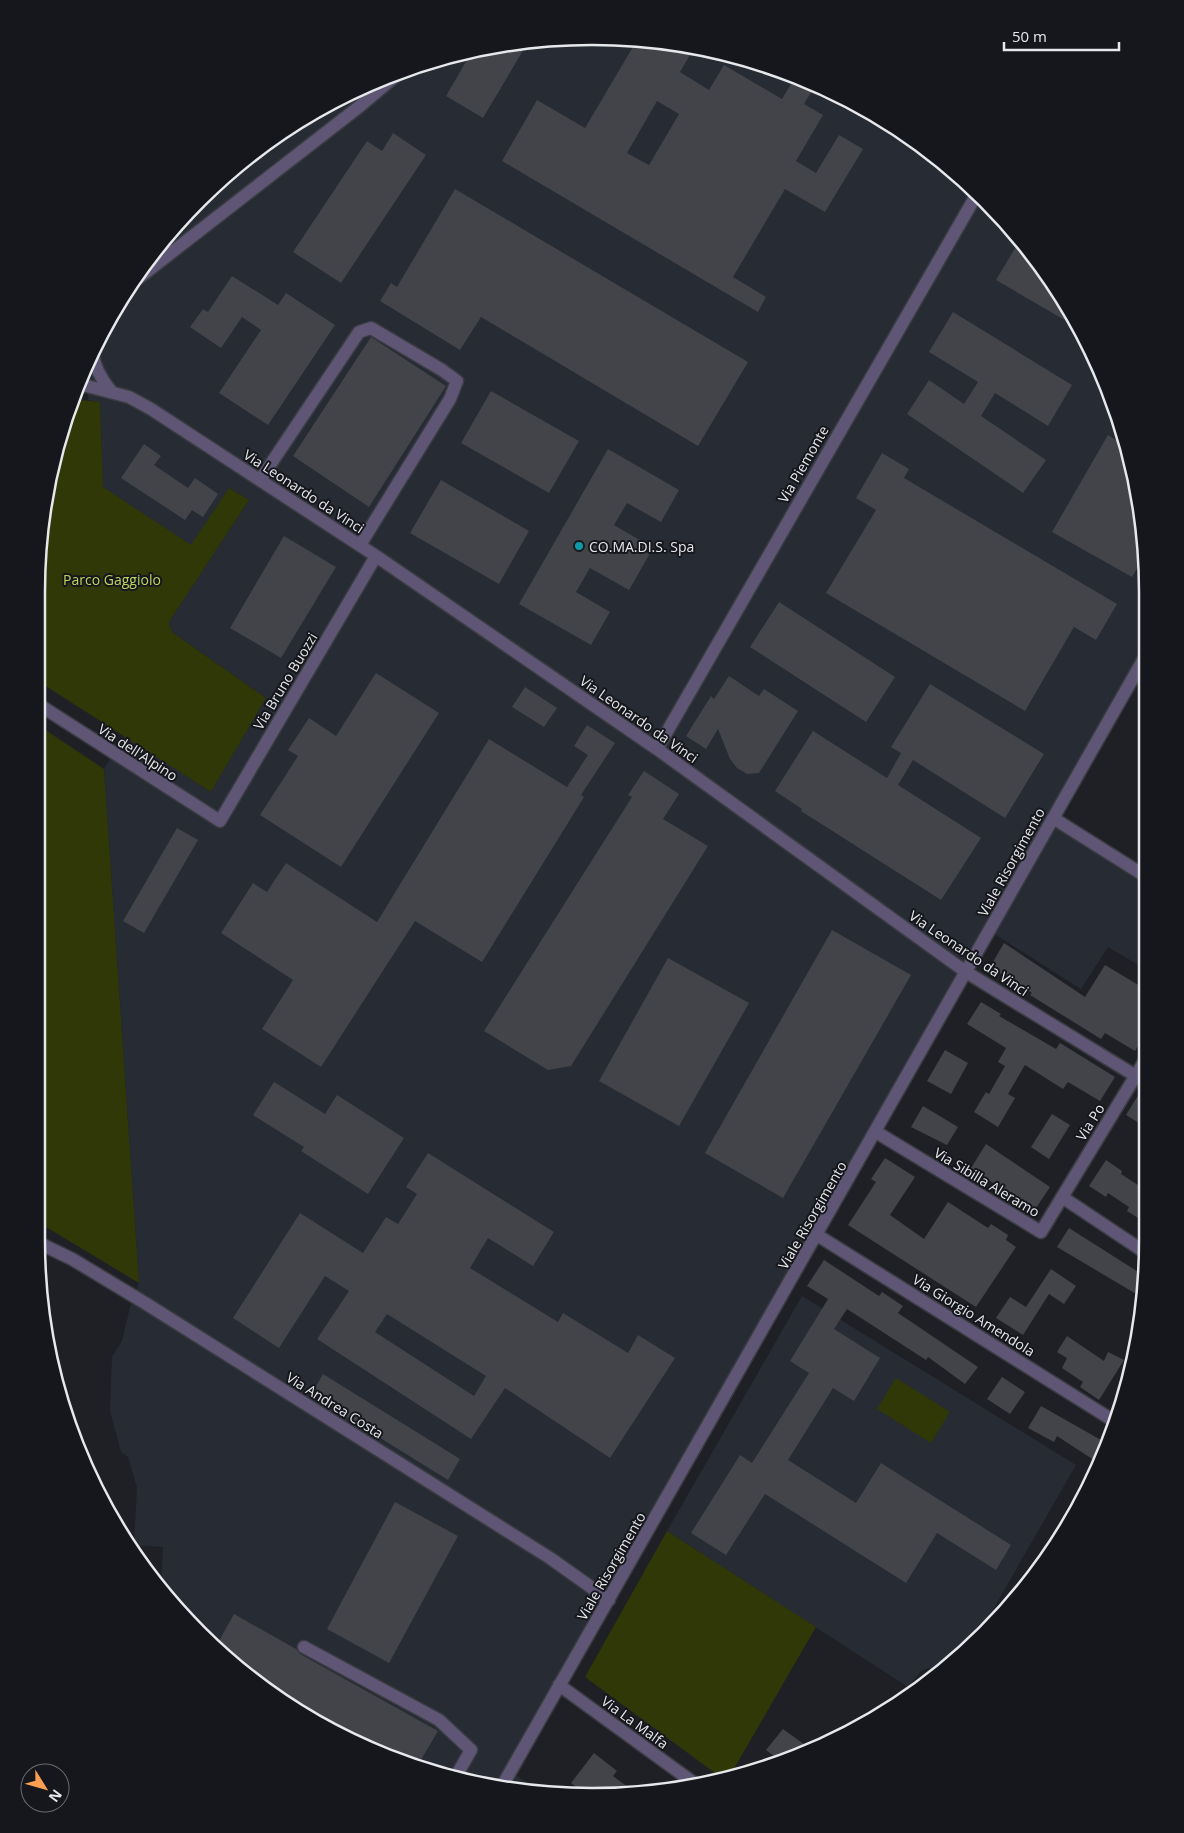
<svg xmlns="http://www.w3.org/2000/svg" width="1184" height="1833" font-family="'Open Sans',sans-serif">
	<style>
		.built { fill: #262b34 }
		.green { fill: #303807 }
		.building { fill: #424449; fill-rule: evenodd }
		.lines { fill: none; stroke-linecap: round; stroke-linejoin: round }
		.minor-casing { stroke: #3a3c41; stroke-width: 15 }
		.minor { stroke: #5f5575; stroke-width: 12 }
		.culture-dot { fill: #0f9aa8; stroke: #15171c; stroke-width: 2 }
		.labels { text-anchor: middle; dominant-baseline: central; stroke-width: 4; stroke-linejoin: round; paint-order: stroke }
		.street-label { font-size: 14px; fill: #e7e8eb; stroke: #15171c }
		.poi-label { font-size: 14px; fill: #e7e8eb; stroke: #15171c; text-anchor: start }
		.park-label { font-size: 14px; fill: #bfd55f; stroke: #15171c }
		.rim { fill: none; stroke: #e7e8eb; stroke-width: 2.5 }
	</style>
	<rect width="100%" height="100%" fill="#1e2025"/>
	<path class="built" d="M555 37 664 41 770 66 870 111 958 174 1033 254 1091 346 1129 448 1147 556 1146 645 497 1787 484 1786 413 1767 314 1722 253 1682 199 1634 161 1587 163 1547 134 1545 137 1488 128 1457 121 1452 110 1411 112 1357 122 1341 130 1307 139 1283 104 769 124 736 211 792 266 698 172 632 169 622 249 500 229 488 191 546 103 487 100 403 88 400 86 366 93 346 174 226 253 151 346 94 448 55Z
		M1053 821 1145 880V969L1108 947 1081 989 991 932Z
		M802 1296 1076 1465 979 1634 939 1669 928 1668 921 1671 908 1687 667 1531Z
		M511 1771 539 1792 501 1788Z"/>
	<path class="green" d="M80 400 100 402 103 487 191 545 229 488 249 500 169 622 172 632 266 698 211 792 41 683V519L55 448 72 404Z
		M41 727 104 769 139 1283 41 1224Z
		M896 1378 950 1412 931 1443 877 1409Z
		M667 1531 816 1627 728 1779H723L585 1677Z"/>
	<path class="building" d="M637 40 664 41 694 48 680 72 709 90 724 65 782 99 795 77 815 86 804 104 823 115 796 161 816 173 839 135 863 149 825 212 785 189 733 277 766 297 758 312 502 161 537 100 585 128ZM657 101 679 114 649 165 627 153Z
		M528 42 483 118 446 96 472 51Z
		M393 133 426 155 341 283 293 252 367 141 382 151Z
		M455 189 748 362 698 446 481 317 460 350 380 301 391 283 397 287Z
		M1020 240 1033 254 1080 329 996 280Z
		M232 276 278 305 286 293 335 325 268 425 219 393 261 330 242 317 221 348 190 327 203 309 208 312Z
		M953 312 1072 385 1048 426 995 393 981 416 1046 460 1023 493 907 414 929 380 964 404 978 382 929 352Z
		M371 337 446 386 369 507 293 456Z
		M491 391 579 441 549 493 461 443Z
		M1108 435 1129 448 1146 553 1132 577 1052 532Z
		M144 444 161 456 154 465 188 488 195 478 218 494 203 517 192 510 185 520 121 478Z
		M608 449 679 490 661 522 627 503 614 525 653 548 629 590 590 568 576 592 610 612 591 645 519 604Z
		M882 453 909 469 904 478 1117 604 1096 640 1074 627 1025 711 826 593 876 510 856 498Z
		M441 480 529 531 499 584 410 533Z
		M284 536 336 567 281 658 230 628Z
		M779 602 895 677 866 722 750 647Z
		M376 673 439 713 341 867 260 815 298 756 288 750 309 718 336 736Z
		M729 676 759 696 764 689 798 711 759 773 747 774 737 768 730 759 718 729 706 749 686 736 711 696 714 699Z
		M930 684 1044 754 1005 818 913 760 898 785 981 838 941 900 801 811 802 809 775 791 813 731 887 778 901 753 891 747Z
		M525 687 557 708 544 727 512 707Z
		M587 725 615 743 581 795 584 797 482 962 415 921 321 1067 262 1029 293 980 221 933 253 883 267 892 286 863 377 922 489 739 567 787 588 755 574 746Z
		M644 771 679 794 663 819 708 846 571 1066 548 1070 484 1031 632 797 628 795Z
		M177 828 198 840 144 933 123 921Z
		M832 930 911 975 783 1198 705 1153Z
		M1004 943 1085 997 1105 965 1145 989 1144 1036 1135 1051 1105 1033 1101 1039 1030 995 1032 993 990 967Z
		M668 958 749 1003 679 1126 599 1081Z
		M981 1002 1001 1014 999 1016 1056 1049 1060 1043 1115 1077 1100 1101 1068 1082 1063 1089 1025 1065 1008 1094 1015 1098 998 1127 974 1112 986 1092 989 1094 1005 1066 998 1062 1006 1048 967 1024Z
		M945 1050 968 1063 951 1094 927 1081Z
		M274 1082 325 1114 337 1095 404 1138 368 1194 301 1151 304 1147 253 1115Z
		M1142 1089H1144V1126L1126 1115Z
		M923 1106 958 1127 947 1145 911 1127Z
		M1052 1114 1070 1125 1049 1159 1031 1147Z
		M986 1144 1050 1187 1034 1211 971 1168Z
		M428 1153 554 1232 533 1266 488 1238 470 1268 558 1322 563 1313 628 1353 638 1335 675 1358 610 1458 505 1388 471 1439 317 1339 349 1291 325 1276 279 1348 233 1318 300 1213 363 1253 386 1217 398 1224 417 1194 406 1187ZM387 1314 486 1376 474 1396 375 1332Z
		M885 1158 915 1177 890 1215 924 1239 948 1202 988 1228 991 1224 1008 1235 1006 1240 1016 1247 976 1307 848 1225 876 1182 871 1179Z
		M1106 1160 1122 1171 1121 1174 1144 1189 1143 1221 1127 1211 1129 1207 1108 1193 1106 1197 1089 1186Z
		M1069 1228 1143 1275V1298L1057 1247Z
		M824 1260 879 1296 882 1292 903 1306 898 1313 978 1367 965 1384 928 1357 926 1360 847 1309 834 1329 880 1358 854 1401 833 1388 788 1460 856 1503 881 1463 1011 1545 996 1570 937 1533 906 1583 765 1494 726 1555 691 1533 740 1455 752 1463 809 1373 790 1361 828 1299 807 1286Z
		M1051 1269 1076 1286 1064 1304 1049 1294 1023 1335 996 1318 1010 1297 1026 1307Z
		M1067 1336 1104 1361 1108 1352 1124 1360 1099 1400 1080 1387 1083 1382 1062 1368 1067 1358 1057 1352Z
		M323 1374 460 1459 448 1480 311 1395Z
		M1002 1377 1025 1392 1010 1414 987 1399Z
		M1041 1406 1108 1444 1100 1464 1057 1436 1054 1442 1028 1428Z
		M395 1502 458 1536 389 1663 327 1629Z
		M234 1614 296 1649 300 1654 438 1731 416 1768 314 1722 253 1682 215 1648Z
		M783 1729 812 1750 782 1762 766 1750Z
		M594 1753 617 1771 613 1776 633 1791 588 1796 571 1783Z"/>
	<g class="lines">
		<g class="minor-casing">
			<path id="minor" d="M140 277 360 106 398 74
				M92 351C94 367 101 379 111 391
				M79 384 129 397 151 409 376 556 657 749 966 972 1144 1081
				M260 480 359 332 371 328 442 370 457 381 450 399 360 545
				M41 706 220 821 376 556
				M657 749 977 194
				M1053 818 1145 876
				M876 1132 1041 1232 1144 1062
				M1062 1197 1143 1251
				M817 1235 1114 1421
				M41 1244 72 1259 145 1303 550 1558 609 1600
				M304 1647 439 1720 471 1750 455 1778
				M559 1685 694 1783
				M501 1788 1146 655"/>
		</g>
		<use href="#minor" class="minor"/>
	</g>
	<circle class="culture-dot" cx="579" cy="546" r="5"/>
	<g class="labels">
		<g class="street-label">
			<text transform="translate(803 464) rotate(-60)">Via Piemonte</text>
			<text transform="translate(304 491) rotate(33)">Via Leonardo da Vinci</text>
			<text transform="translate(285 681) rotate(-59)">Via Bruno Buozzi</text>
			<text transform="translate(639 719) rotate(35)">Via Leonardo da Vinci</text>
			<text transform="translate(138 752) rotate(33)">Via dell'Alpino</text>
			<text transform="translate(1011 862) rotate(-61)">Viale Risorgimento</text>
			<text transform="translate(969 953) rotate(34)">Via Leonardo da Vinci</text>
			<text transform="translate(1090 1122) rotate(-58)">Via Po</text>
			<text transform="translate(987 1182) rotate(31)">Via Sibilla Aleramo</text>
			<text transform="translate(812 1215) rotate(-60)">Viale Risorgimento</text>
			<text transform="translate(974 1315) rotate(32)">Via Giorgio Amendola</text>
			<text transform="translate(335 1405) rotate(32)">Via Andrea Costa</text>
			<text transform="translate(611 1566) rotate(-60)">Viale Risorgimento</text>
			<text transform="translate(635 1722) rotate(36)">Via La Malfa</text>
		</g>
		<g class="poi-label">
			<text x="589" y="546">CO.MA.DI.S. Spa</text>
		</g>
		<g class="park-label">
			<text x="112" y="579">Parco Gaggiolo</text>
		</g>
	</g>
	<path d="M0 0H1184V1833H0ZM592 45H592A547 547 0 0 1 1139 592V1241A547 547 0 0 1 592 1788H592A547 547 0 0 1 45 1241V592A547 547 0 0 1 592 45Z" fill="#15171c" fill-rule="evenodd"/>
	<path class="rim" d="M592 45H592A547 547 0 0 1 1139 592V1241A547 547 0 0 1 592 1788H592A547 547 0 0 1 45 1241V592A547 547 0 0 1 592 45Z"/>
	<g transform="translate(45 1788) rotate(127)"><circle r="24" fill="#15171c" stroke="#696b6f"/>
	<path d="M0-4L9 19L0 12L-9 19Z" fill="#fb9e51"/>
	<text y="-8" font-size="14" font-weight="bold" text-anchor="middle" fill="#e7e8eb">N</text>
	</g>
	<path d="M1004 42v8h115v-8" fill="none" stroke="#e7e8eb" stroke-width="2.5"/>
	<text x="1012" y="42" font-size="15" fill="#e7e8eb" stroke="#15171c" stroke-width="4" paint-order="stroke">50 m</text>
</svg>
